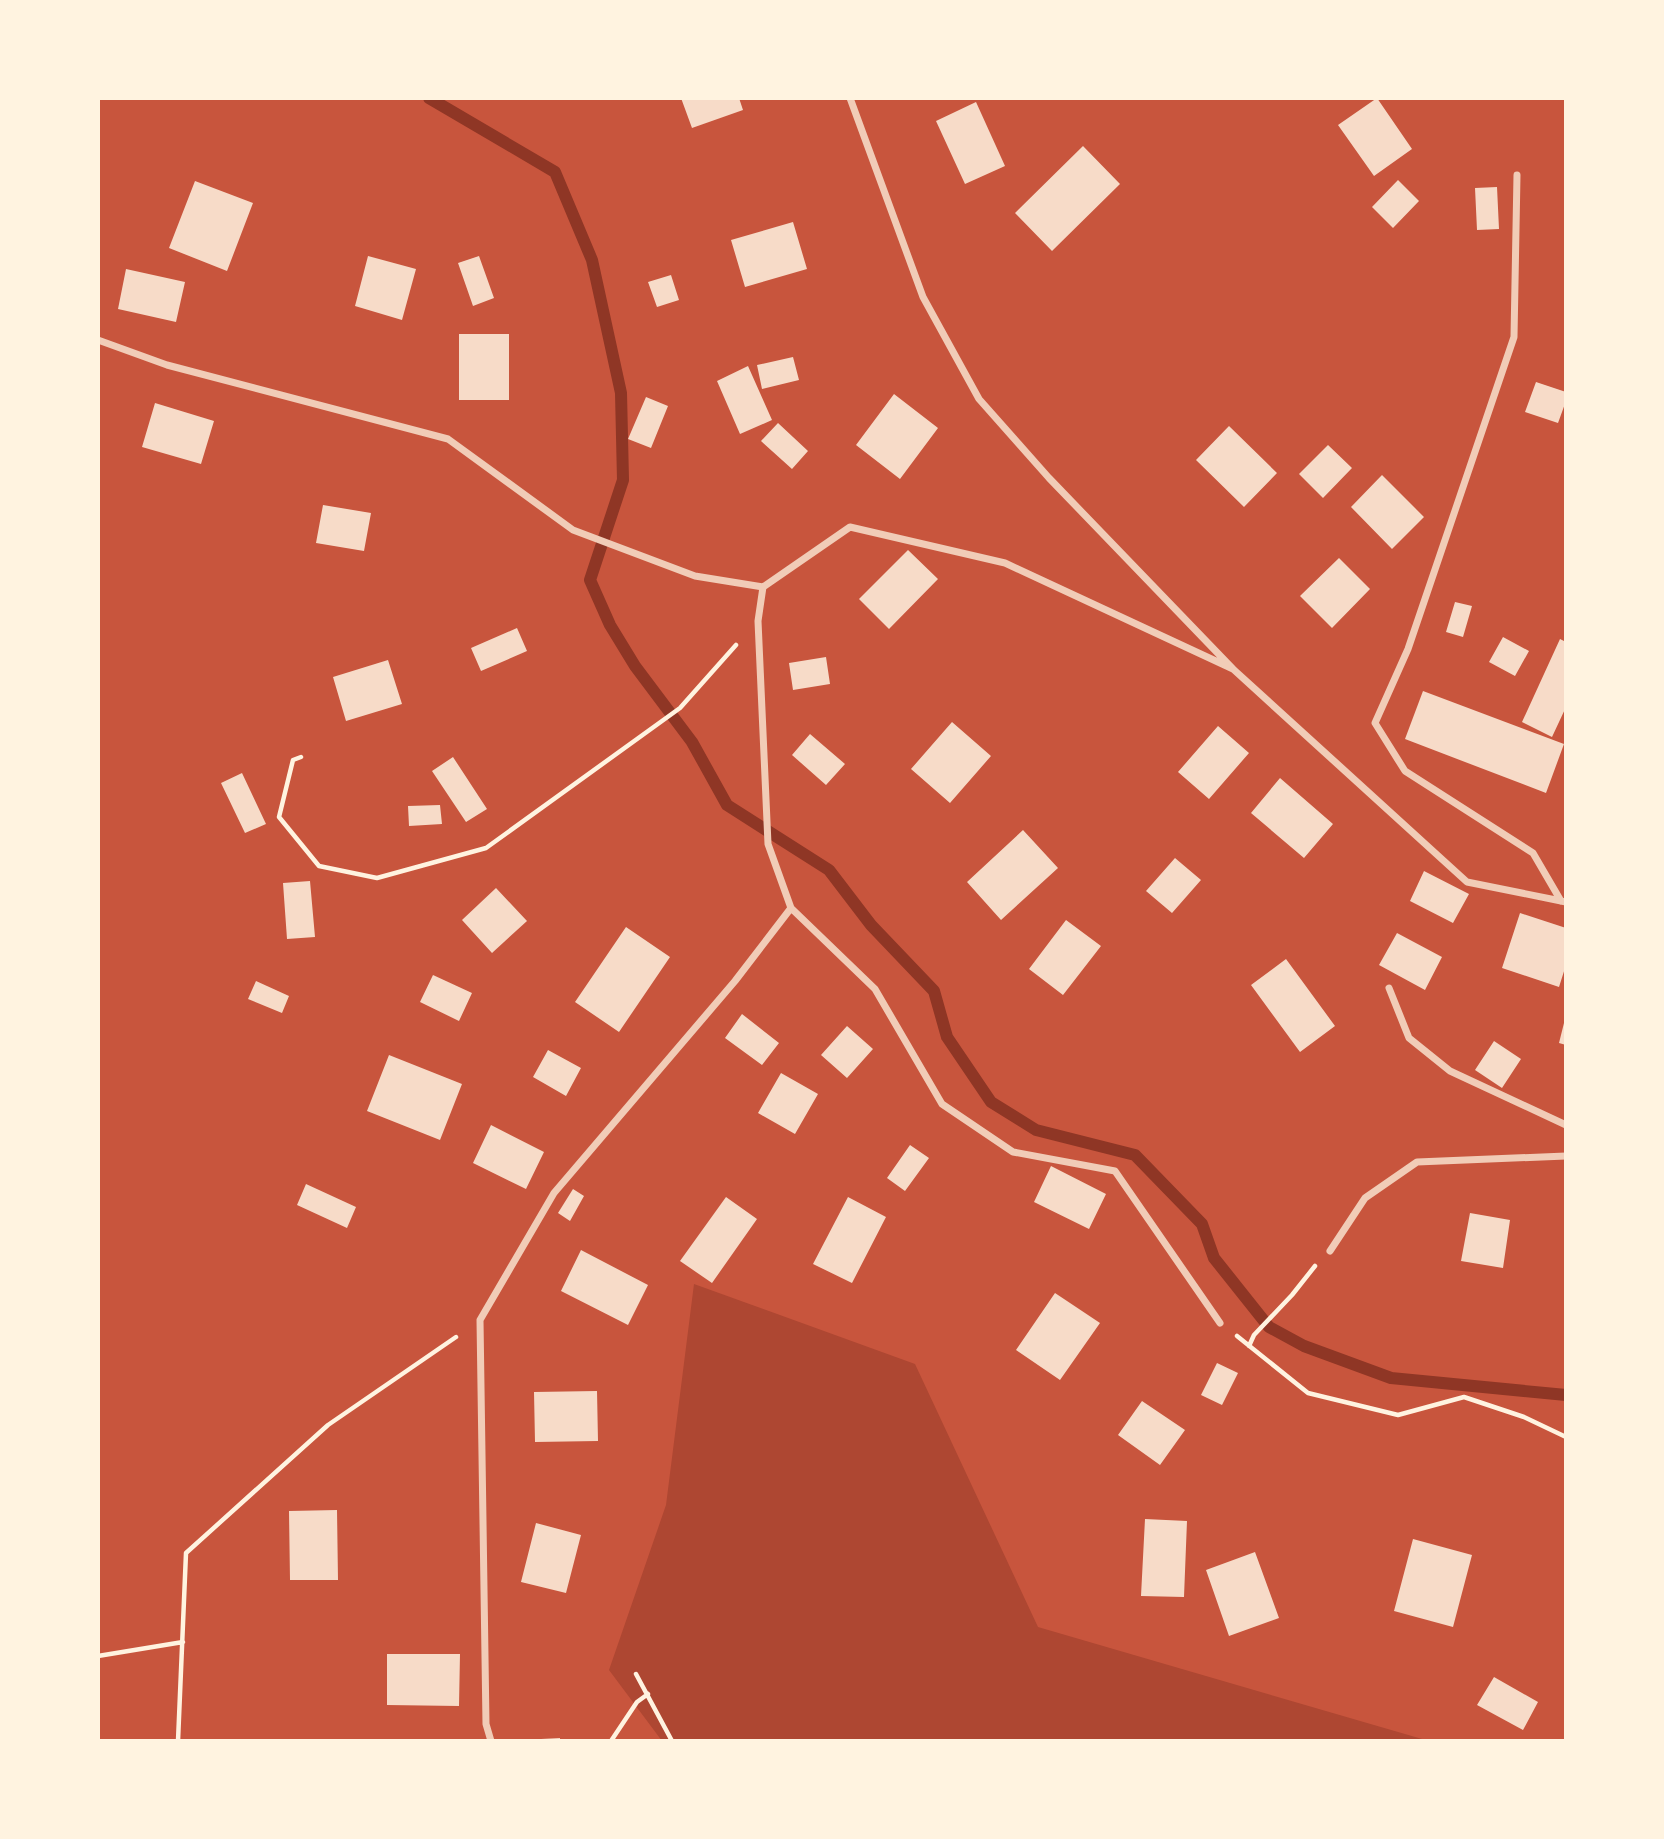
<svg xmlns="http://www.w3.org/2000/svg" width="1664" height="1839" font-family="Overpass,sans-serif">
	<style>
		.green { fill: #ae4732 }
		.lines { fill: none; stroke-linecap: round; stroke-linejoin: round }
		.stream { stroke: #8f3625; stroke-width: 12 }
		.building { fill: #f7dbc8 }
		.path { stroke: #fff3e0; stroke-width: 4.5 }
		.minor { stroke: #f1ccb7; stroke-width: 7 }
	</style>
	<rect width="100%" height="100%" fill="#c8553d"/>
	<path class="green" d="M694 1284 915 1364 1038 1627 1429 1741H662L609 1670 666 1505Z"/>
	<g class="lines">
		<path class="stream" d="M429 98 555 172 592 260 621 393 623 480 590 580 610 625 635 666 692 742 727 805 829 870 871 925 934 991 947 1037 991 1102 1036 1130 1135 1155 1202 1224 1214 1258 1269 1327 1304 1346 1391 1378 1566 1395"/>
	</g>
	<path class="building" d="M681 98H739L743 110 692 128Z
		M1377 98 1412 149 1374 176 1338 125Z
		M976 102 1005 166 965 184 936 121Z
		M1083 146 1120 184 1052 251 1015 213Z
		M1398 180 1419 201 1393 228 1372 207Z
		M195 181 253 203 227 271 169 248Z
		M1497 187 1499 229 1477 230 1475 188Z
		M793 222 807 269 745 287 731 240Z
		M368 256 416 269 402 320 355 306Z
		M479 256 494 298 473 306 458 263Z
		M126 269 185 282 176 322 118 309Z
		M671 275 679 300 657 307 648 282Z
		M459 334H509V400H459Z
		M793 357 799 380 762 389 757 365Z
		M748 366 772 420 740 434 717 381Z
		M1536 382 1566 392V401L1558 423 1525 412Z
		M894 394 938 428 900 479 856 445Z
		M646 397 668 406 651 448 628 439Z
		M155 403 214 421 201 464 142 447Z
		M778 423 808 451 792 469 761 441Z
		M1229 426 1277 473 1244 507 1196 460Z
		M1328 445 1352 468 1323 498 1299 474Z
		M1382 475 1424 517 1392 549 1351 507Z
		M323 505 371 513 364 551 316 543Z
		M908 550 938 579 889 629 859 599Z
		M1339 558 1370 589 1332 628 1300 596Z
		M1455 602 1472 606 1463 637 1446 632Z
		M517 628 527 651 481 671 471 648Z
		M1503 637 1529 651 1515 676 1489 662Z
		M1560 639 1566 642V707L1552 737 1522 722Z
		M826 657 830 684 793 690 789 663Z
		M388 660 402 704 346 721 333 677Z
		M1423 691 1564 744 1546 793 1405 739Z
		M952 722 991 756 950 803 911 769Z
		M1218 726 1249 753 1209 799 1178 772Z
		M810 734 845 764 826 785 792 755Z
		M453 757 487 809 466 822 432 771Z
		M242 773 266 824 245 833 221 783Z
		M1280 778 1333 824 1304 858 1251 813Z
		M440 805 442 824 409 826 408 806Z
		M1023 830 1058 868 1001 920 967 882Z
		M1175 858 1201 880 1172 913 1146 891Z
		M1424 871 1469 894 1453 923 1410 901Z
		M310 881 315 937 287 939 283 883Z
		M496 888 527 921 492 953 462 920Z
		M1520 913 1566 928V965L1559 987 1502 968Z
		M1066 920 1101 946 1063 995 1029 969Z
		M626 927 670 957 619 1032 575 1002Z
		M1397 933 1442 957 1425 990 1379 965Z
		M1286 959 1335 1026 1300 1052 1251 985Z
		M433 975 472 993 459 1021 420 1002Z
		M256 981 289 996 282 1013 248 999Z
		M742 1014 779 1043 762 1065 725 1038Z
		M1565 1019H1566V1045L1559 1043Z
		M847 1026 873 1049 847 1078 821 1055Z
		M1494 1041 1521 1059 1502 1088 1475 1070Z
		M548 1050 581 1068 566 1096 533 1077Z
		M389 1055 462 1084 440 1140 367 1111Z
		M781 1073 818 1094 795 1134 758 1113Z
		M491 1125 544 1152 526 1189 473 1163Z
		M910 1145 929 1158 905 1191 887 1178Z
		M1051 1166 1106 1194 1089 1229 1034 1202Z
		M306 1184 356 1207 347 1228 297 1205Z
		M573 1189 584 1196 570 1221 558 1213Z
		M726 1197 757 1219 712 1283 680 1261Z
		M848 1197 886 1217 852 1283 813 1264Z
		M1470 1213 1510 1220 1503 1268 1461 1261Z
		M581 1250 648 1285 628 1325 561 1291Z
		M1055 1293 1100 1323 1060 1380 1016 1350Z
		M1217 1363 1238 1373 1222 1405 1201 1395Z
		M597 1391 598 1441 535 1442 534 1392Z
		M1142 1401 1185 1430 1160 1465 1118 1435Z
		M337 1510 338 1580H290L289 1511Z
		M1145 1519 1187 1521 1184 1597 1141 1596Z
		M536 1523 581 1535 566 1593 521 1582Z
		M1413 1539 1472 1555 1453 1627 1394 1611Z
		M1255 1552 1279 1618 1229 1636 1206 1570Z
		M387 1654H460L459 1706 387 1705Z
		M1494 1677 1538 1702 1523 1730 1477 1705Z
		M560 1738V1741H542L541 1739Z"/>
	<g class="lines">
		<path class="path" d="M301 757 293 760 279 817 319 866 377 878 486 848 680 708 736 645
			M1237 1336 1308 1393 1398 1415 1464 1397 1524 1417 1566 1437
			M1249 1346 1254 1335 1292 1295 1315 1266
			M98 1656 183 1642
			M636 1674 672 1741
			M178 1741 186 1553 328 1425 456 1337
			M611 1741 637 1702 648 1694"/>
		<path class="minor" d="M850 98 923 297 979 399 1049 478 1233 669 1467 882 1566 902
			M1517 175 1514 337 1408 649 1375 723 1405 771 1533 853 1561 901
			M98 340 167 365 448 439 573 530 695 576 763 587 850 527 1005 563 1233 669
			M763 587 758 621 768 844 791 908 875 989 942 1104 1013 1152 1115 1171 1220 1323
			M1389 988 1409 1038 1450 1071 1566 1125
			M1330 1251 1365 1198 1417 1162 1566 1156
			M491 1741 486 1724 480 1320 554 1193 735 981 791 908"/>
	</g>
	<rect width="1664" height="1839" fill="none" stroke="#fff3e0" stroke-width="200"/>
</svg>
